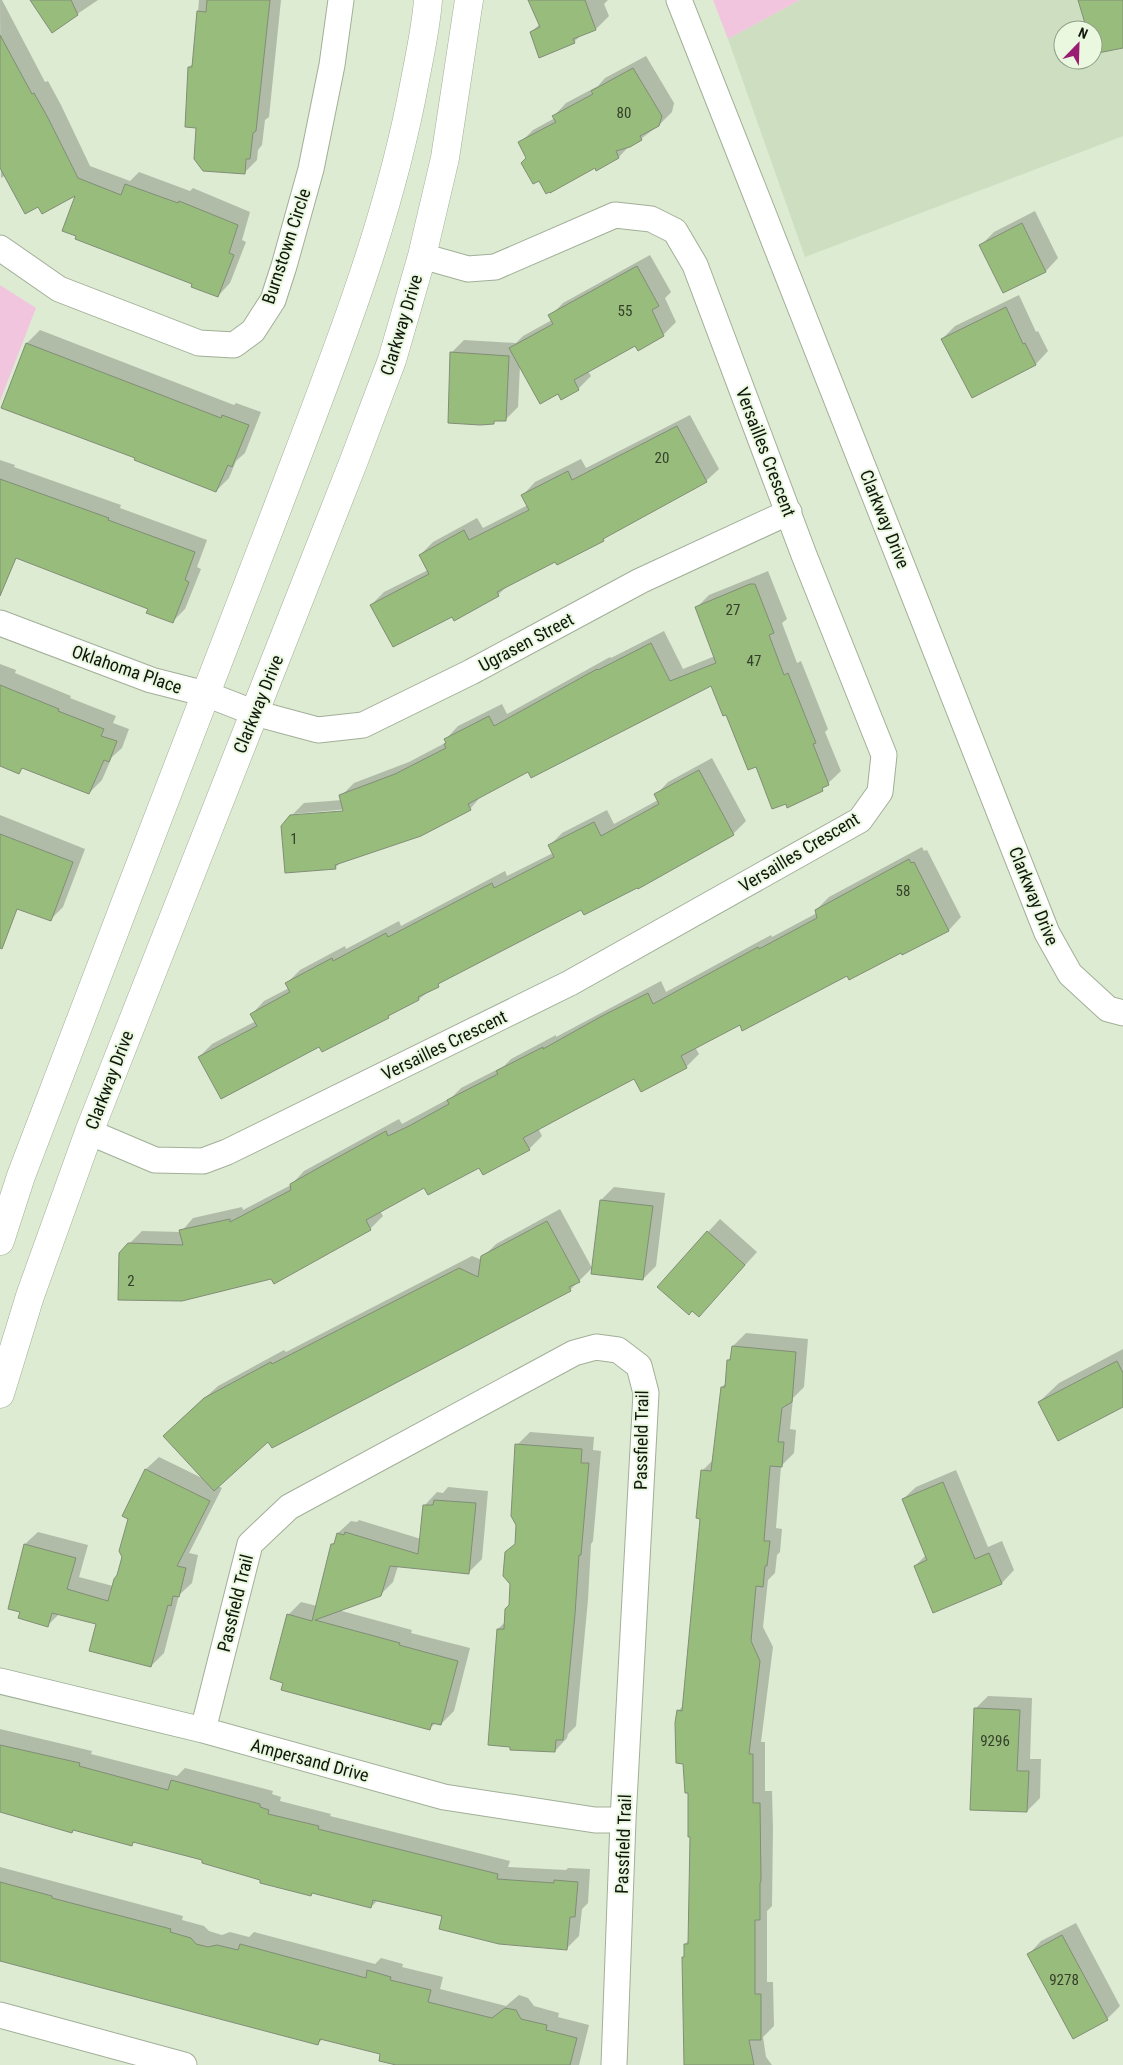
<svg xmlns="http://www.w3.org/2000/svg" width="1123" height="2065" font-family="'Roboto Condensed',sans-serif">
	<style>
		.built { fill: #cddfc0; fill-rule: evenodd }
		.green { fill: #f2c5de }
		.shadow { fill: #0003 }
		.building { fill: #98bc7c; stroke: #818e77 }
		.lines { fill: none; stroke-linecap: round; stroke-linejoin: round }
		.minor-casing { stroke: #a2af98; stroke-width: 27 }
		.tertiary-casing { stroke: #a2af98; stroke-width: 29 }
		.minor { stroke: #fff; stroke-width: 25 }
		.tertiary { stroke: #fff; stroke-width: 28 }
		.labels { text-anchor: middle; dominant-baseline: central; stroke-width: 4; stroke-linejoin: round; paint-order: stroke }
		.number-label { font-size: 15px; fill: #34402a }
		.street-label { font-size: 18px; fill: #12170e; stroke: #e9f8df }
	</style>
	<rect width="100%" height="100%" fill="#dcebd2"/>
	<path class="built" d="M800 0H1123V136L805 257 728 39ZM1063 30H1093V60H1063Z"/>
	<path class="green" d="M713 0H800L728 39Z
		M0 285 36 308 0 401Z"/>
	<path class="shadow" d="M0 0H2L45 82 48 81 61 105 90 166 130 181 139 172 190 191 193 188 250 212 242 240 246 242 230 283 218 296 78 194 39 206 6 175 1 178Z
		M32 0H98L52 31Z
		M199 0H281L269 117 265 120 262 145 258 150 257 160 244 173 197 127 189 67 194 63Z
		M530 0H608L604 4 609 16 596 29 581 35 574 42 531 32 540 24Z
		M646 56 674 103 672 112 659 125 641 139 631 144 619 157 597 169 596 167 528 158 520 143 533 130 555 118 554 116 566 103 598 86 605 78Z
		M1035 211 1058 258 1046 271 1004 292 981 245 994 232Z
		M650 255 671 292 665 298 676 322 663 335 635 344 588 371 591 376 578 389 558 393 520 366 518 407 505 420H496L493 422 451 353 464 340 516 343 523 336 552 320 550 316 563 303Z
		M1019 295 1036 332 1038 331 1048 351 1036 364 973 397 942 339 955 326Z
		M40 330 234 405 236 403 261 412 245 453 236 461 229 478 216 491 136 457 2 408 27 343Z
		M690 415 719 469 706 481 609 534 603 540 556 560 509 584 498 595 452 616 371 605 384 592 428 570 420 555 433 542 477 518 483 528 528 505 523 495 535 482 581 459 586 468Z
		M0 460 15 465 14 467 121 505 120 508 207 540 197 567 201 569 185 609 172 622 149 608 0 551Z
		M768 571 787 619 782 623 797 663 801 661 809 681 828 729 825 732 841 771 822 789 756 765 712 684 529 771 482 795 470 809 341 862 335 868 282 826 293 814V816L349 812V809L293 814 304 803 342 800 341 796 354 783 409 762 447 742 446 739 458 726 502 704 507 714 610 657 611 658 664 631 683 669 715 656 696 608 709 595Z
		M0 664 16 670 15 673 71 696 70 698 116 716 113 723 129 729 122 748 112 757 102 780 89 793 24 767 19 772 0 765Z
		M712 758 746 821 733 834 582 909 444 980 419 999 396 1010 388 1017 319 1045 199 1057 212 1044 256 1021 252 1014 264 1001 289 988 287 983 300 970 345 946 346 949 399 921 401 926 505 871 507 876 553 853 549 846 562 833 607 810 614 824 658 800 656 795 668 782Z
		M0 815 85 849 63 907 50 920 0 896Z
		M922 847 924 851 927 850 961 917 949 930 903 954 902 951 740 1024 695 1047 699 1054 686 1067 635 1077 538 1128 542 1136 529 1149 425 1187 380 1211 383 1216 370 1229 272 1277 120 1253 142 1231 181 1232 193 1218 242 1207 243 1210 291 1185 304 1171 399 1119 402 1124 452 1097 461 1088 504 1066 511 1059 556 1035V1037L661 981 666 992 771 935 772 937 817 913 816 910 829 897Z
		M614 1187 665 1193 656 1266 643 1279 601 1200Z
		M560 1209 592 1268 570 1290 269 1440 218 1486 222 1488 189 1553 198 1555 192 1583 179 1595 164 1653 151 1666 97 1623 59 1614 48 1625 25 1544 38 1532 88 1545 79 1577 113 1586 118 1576 129 1519 123 1516 146 1469 159 1457 204 1479 177 1423 218 1386 284 1350 286 1352 472 1256 482 1260 483 1257 496 1244Z
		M720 1219 757 1252 699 1316 708 1232Z
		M746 1333 808 1339 804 1387 793 1398 790 1429 796 1430 794 1453 781 1466 776 1528 782 1529 780 1552 777 1555 775 1573 768 1580 763 1627 773 1647 761 1742H765V1791H772L773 1829 772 1906 767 1911V1982H773L774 2026 763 2037 766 2057 772 2065H684V1957L686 1955 685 1944 689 1940 691 1835 690 1792 678 1711 684 1705 701 1518 702 1471 713 1460 722 1387 726 1383 728 1360 732 1357 733 1346Z
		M1123 1349V1406L1039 1402 1059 1383Z
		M530 1432 594 1437 593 1450 601 1451 593 1541 591 1544 588 1600 576 1726 568 1734 567 1738 555 1751 498 1629 505 1622 511 1605 512 1584 506 1553 517 1542V1445Z
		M956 1470 988 1547 1002 1541 1014 1570 1002 1583 933 1611 915 1566 926 1555 903 1499 916 1487Z
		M448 1487 488 1491 482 1559 469 1572 398 1566 393 1582 380 1595 338 1610 412 1630 411 1633 470 1648 454 1711 441 1724 436 1723 430 1728 288 1615 301 1602 317 1606 332 1544 336 1541 338 1533 351 1521 357 1522 359 1520 421 1539 425 1505 437 1492 443 1493Z
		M988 1696 1032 1698 1030 1759H1041L1040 1798 1027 1811 975 1709Z
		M0 1729 92 1751 91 1754 177 1776 185 1768 273 1791 272 1794 281 1797 280 1801 331 1814 330 1816 510 1861 508 1867 566 1870 568 1868 590 1869 588 1903 582 1909 579 1936 566 1949 378 1900 371 1907 262 1879 204 1859 135 1842 132 1844 74 1829 72 1831 0 1811Z
		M0 1867 183 1916 182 1920 204 1926 209 1931 222 1935 230 1932 249 1937 254 1932 375 1964 381 1958 403 1964 402 1967 443 1977 440 1989 506 2006 519 1995 528 1998 534 2006 559 2013 558 2017 589 2025 579 2065H411L382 2053 323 2039 318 2043 0 1959Z
		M1076 1923 1120 2006 1107 2019 1029 1954 1041 1941Z"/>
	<path class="building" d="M30 0H71L78 15 52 33Z
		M207 0H270L256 131 253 133 250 159H246L245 174 203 171 194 159 196 128 185 127 188 67H192L197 11 206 12Z
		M528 0H585L596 30 573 39 575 43 539 58 530 32 540 27Z
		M1078 0H1123V48L1093 54V30H1087Z
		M0 35 32 94 34 93 48 118 78 178 121 195 125 184 178 203 179 201 238 225 229 253 234 255 218 297 191 287 192 284 75 239 76 236 62 231 75 196 42 214 38 207 25 214 0 168Z
		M633 68 662 116 659 126 640 136 642 140 630 147 616 151 619 158 596 171 595 168 550 193 549 192 546 194 539 181 533 184 521 163 526 158 518 142 556 122 552 116 593 94 591 91Z
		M1022 223 1046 272 1003 293 979 245Z
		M637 266 659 306 652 310 664 336 638 351 635 346 574 380 579 390 561 400 558 394 540 404 509 348 553 324 548 315Z
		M1006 307 1023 344 1025 343 1036 365 972 398 941 339Z
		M26 343 221 418 222 415 249 425 232 467 228 465 216 492 134 460 135 458 1 408Z
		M450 352 509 356 506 421H494V424L480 425 448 423Z
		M677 426 707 482 603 539 604 541 557 565 555 562 497 592 499 596 454 621 452 617 393 647 370 605 429 574 419 555 464 530 469 540 529 510 521 495 568 471 572 480Z
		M0 479 109 518 108 520 195 552 185 580 189 582 173 623 146 613 148 609 16 558 0 596Z
		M750 584H755L774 633 769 635 784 675 788 673 816 743 813 744 829 785 822 788 823 791 787 808 786 804 772 809 756 767 748 770 726 715 723 716 711 686 531 778 528 772 468 804 471 810 421 836 335 865 336 869 285 873 281 826 290 815 343 811 339 795 395 774 446 748 444 744 446 743 444 739 489 716 494 726 597 669 598 670 651 643 670 681 716 663 695 607Z
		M0 685 59 709 58 711 104 729 101 736 117 741 109 762 104 760 89 794 22 768 19 774 0 766Z
		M699 770 734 835 638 889 637 888 584 915 581 910 438 984 439 987 418 997 419 1000 388 1016 389 1018 322 1052 319 1047 221 1099 198 1057 257 1026 250 1014 290 992 285 983 332 958 333 961 386 933 388 937 492 883 494 888 554 857 548 845 594 822 601 836 659 804 654 794Z
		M0 834 73 862 51 921 17 909 2 949 0 948Z
		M909 859 911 863 914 862 949 931 902 955 901 953 849 980 847 976 742 1031 740 1025 681 1056 687 1068 641 1092 634 1079 575 1110 523 1138 530 1150 483 1175 479 1168 428 1195 424 1188 366 1220 371 1230 274 1284 271 1279 182 1301 118 1300 119 1253 128 1243 183 1245 179 1230 230 1219V1222L291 1190 290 1184 320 1167 386 1131 388 1136 409 1126 449 1104 447 1100 498 1074 496 1071 543 1047V1049L602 1016 648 993 653 1004 758 947 759 949 817 918 815 910Z
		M600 1200 653 1206 643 1280 591 1274Z
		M547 1221 580 1282 569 1287 571 1291 272 1448 268 1442 214 1491 163 1436 204 1398 271 1362 272 1364 459 1268 478 1277 481 1256Z
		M707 1231 745 1265 699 1317 692 1311 689 1315 657 1287Z
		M732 1346 796 1352 792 1402 782 1408 778 1442H784L782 1467 770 1466 764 1541H770L767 1566H765L763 1587 756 1586 751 1641 760 1661 749 1754H753V1803H760L761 1881 760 1883V1920H755V1994H761V2040H749L754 2065H684L682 1957H684V1944H688L690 1837H688V1793H685L683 1764 676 1763 675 1723 677 1710 682 1711 700 1519 696 1518 701 1470 711 1471 721 1387H725L727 1360H730Z
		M1117 1361 1123 1373V1407L1058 1441 1038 1402Z
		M515 1444 582 1449 581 1463H589L581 1555H579L575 1614 563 1740H556L555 1752 510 1750V1747L488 1745 497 1629H504L505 1609 509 1605 510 1584 503 1576 505 1552 515 1544 516 1525 511 1516Z
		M145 1469 210 1501 177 1566 186 1568 179 1597 173 1596 171 1606 168 1605 151 1667 89 1651 96 1624 52 1613 48 1627 18 1618 20 1612 8 1609 24 1544 76 1558 67 1589 108 1601 114 1579 117 1575 122 1557 119 1551 128 1519 122 1516Z
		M943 1482 975 1559 989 1553 1002 1584 933 1613 914 1566 927 1560 902 1499Z
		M434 1500 476 1503 469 1574 390 1566 381 1596 315 1620 400 1643 399 1645 458 1661 441 1725 432 1723 430 1730 281 1690 283 1683 270 1679 287 1614 312 1621 331 1544H334L337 1533 344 1535 345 1532 418 1554 423 1505H433Z
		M974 1708 1020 1710 1017 1771H1029L1027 1812 970 1810Z
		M0 1745 80 1763 79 1766 168 1790 171 1780 260 1804V1807L269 1810 268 1814 319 1826 318 1829 498 1874 497 1879 554 1883V1880L578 1882 575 1917H570L567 1950 499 1944 439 1929 442 1916 373 1900 371 1908 312 1893 311 1896 260 1883V1880L202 1863V1860L133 1842 132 1846 73 1830 72 1833 0 1812Z
		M0 1882 52 1896V1898L171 1929 170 1932 191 1938 196 1944 208 1947 217 1945 238 1950 240 1944 366 1978 367 1970 391 1977 390 1980 431 1990 428 2002 492 2018 505 2008 516 2010 521 2019 547 2025 546 2030 577 2038 570 2065H396L379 2061 380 2054 320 2039 318 2045 0 1961Z
		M1062 1935 1108 2020 1073 2039 1027 1954Z"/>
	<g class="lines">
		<g class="minor-casing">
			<path id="minor" d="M679 0 1047 933 1070 974 1108 1009 1123 1013
				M0 248 59 289 199 343 234 345 253 331 273 300 284 266 311 169 332 65 341 0
				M0 623 151 680 206 694 255 713 318 730 363 725 471 672 640 581 789 512
				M89 1132 155 1160 203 1161 227 1152 570 983 860 820 880 792 884 755 804 555 695 265 675 231 651 219 615 215 495 267 468 269 422 256
				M0 1681 203 1730 444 1797 595 1820H623
				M203 1730 250 1544 289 1507 574 1353 596 1347 618 1350 639 1366 646 1393 623 1820 614 2065
				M0 2015 184 2065"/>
		</g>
		<g class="tertiary-casing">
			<path id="tertiary" d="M0 1241 21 1176C105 953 192 732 277 509 330 369 388 228 415 80 420 54 426 27 428 0
				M0 1394 30 1296 89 1132 353 463 392 360 422 256 445 158 469 0"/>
		</g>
		<use href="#minor" class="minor"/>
		<use href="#tertiary" class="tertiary"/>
	</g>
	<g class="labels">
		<g class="number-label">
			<text x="624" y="113">80</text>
			<text x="625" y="311">55</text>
			<text x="662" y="458">20</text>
			<text x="733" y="610">27</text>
			<text x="754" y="661">47</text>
			<text x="294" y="839">1</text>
			<text x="903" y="891">58</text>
			<text x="131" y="1281">2</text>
			<text x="995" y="1741">9296</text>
			<text x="1064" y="1980">9278</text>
		</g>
		<g class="street-label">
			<text transform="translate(286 246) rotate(-72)">Burnstown Circle</text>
			<text transform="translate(401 325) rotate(-73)">Clarkway Drive</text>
			<text transform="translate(766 452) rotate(69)">Versailles Crescent</text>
			<text transform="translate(885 519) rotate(68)">Clarkway Drive</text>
			<text transform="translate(526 642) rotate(-28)">Ugrasen Street</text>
			<text transform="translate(127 669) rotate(19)">Oklahoma Place</text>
			<text transform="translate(258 704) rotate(-68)">Clarkway Drive</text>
			<text transform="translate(799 852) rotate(-31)">Versailles Crescent</text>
			<text transform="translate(1034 896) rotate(68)">Clarkway Drive</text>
			<text transform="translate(444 1045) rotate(-26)">Versailles Crescent</text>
			<text transform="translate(109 1080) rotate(-69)">Clarkway Drive</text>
			<text transform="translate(641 1440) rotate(-89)">Passfield Trail</text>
			<text transform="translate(235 1603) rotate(-76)">Passfield Trail</text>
			<text transform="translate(310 1760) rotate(15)">Ampersand Drive</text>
			<text transform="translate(623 1844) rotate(-88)">Passfield Trail</text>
		</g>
	</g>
	<g transform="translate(1078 45) rotate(23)"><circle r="24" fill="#e9f8df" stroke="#939e8b"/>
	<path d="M0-4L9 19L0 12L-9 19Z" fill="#9a1c73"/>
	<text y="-8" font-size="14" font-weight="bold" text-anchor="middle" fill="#12170e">N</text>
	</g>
</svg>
